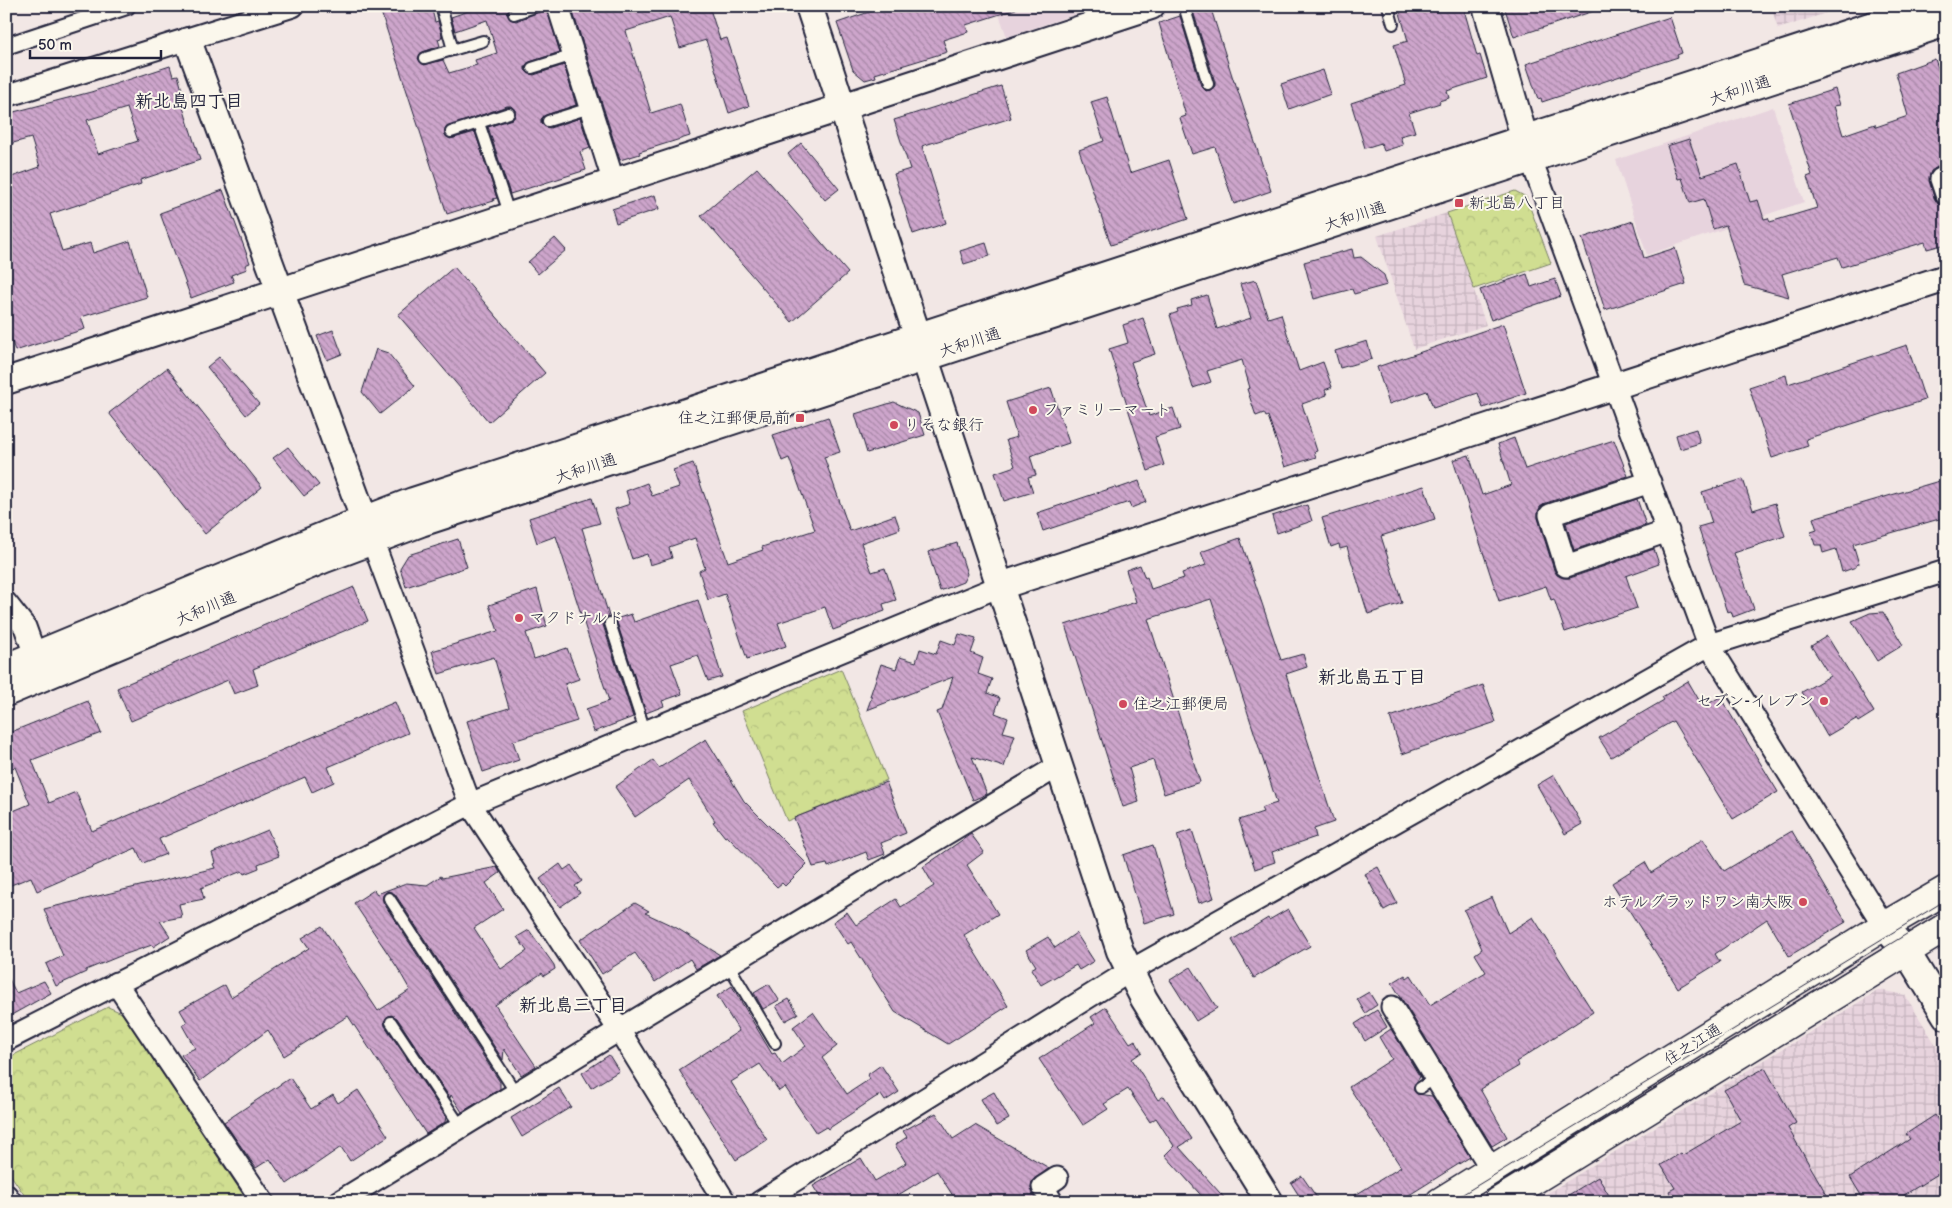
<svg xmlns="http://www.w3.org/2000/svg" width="1952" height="1208" font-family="'Balsamiq Sans','Klee One',sans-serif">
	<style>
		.built { fill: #e7d3dd }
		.industrial { fill: url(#industrial-grid) }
		.park { fill: url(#park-crowns); stroke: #798066 }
		.building { fill: url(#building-back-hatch); stroke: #22223b; fill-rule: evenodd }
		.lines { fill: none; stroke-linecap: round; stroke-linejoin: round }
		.service-casing { stroke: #22223b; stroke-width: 14 }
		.pedestrian-casing { stroke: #22223b; stroke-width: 20 }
		.minor-casing { stroke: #22223b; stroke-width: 25 }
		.tertiary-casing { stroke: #22223b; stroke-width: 30 }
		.primary-casing { stroke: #22223b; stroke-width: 31 }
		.service { stroke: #fbf7ec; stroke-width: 10 }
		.pedestrian { stroke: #fbf7ec; stroke-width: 16 }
		.minor { stroke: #fbf7ec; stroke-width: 21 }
		.tertiary { stroke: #fbf7ec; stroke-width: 26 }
		.primary { stroke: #fbf7ec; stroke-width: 28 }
		.tram { stroke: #22223b; stroke-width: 1 }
		.poi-dot { fill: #d1495b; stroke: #fbf7ec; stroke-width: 2 }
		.labels { text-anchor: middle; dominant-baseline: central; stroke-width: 4; stroke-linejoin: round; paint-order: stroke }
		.street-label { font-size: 16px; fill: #22223b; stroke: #fbf7ec }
		.poi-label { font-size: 16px; fill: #22223b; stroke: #fbf7ec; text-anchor: start }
		.neighbourhood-label { font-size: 18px; font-weight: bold; fill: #22223b; stroke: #fbf7ec }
	</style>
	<defs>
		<pattern id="industrial-grid" width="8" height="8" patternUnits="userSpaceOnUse" patternTransform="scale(1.25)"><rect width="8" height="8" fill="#e7d3dd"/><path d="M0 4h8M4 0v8" fill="none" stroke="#c6b5bf"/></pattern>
		<pattern id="park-crowns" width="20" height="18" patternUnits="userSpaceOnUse" patternTransform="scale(1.25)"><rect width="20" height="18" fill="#d0de91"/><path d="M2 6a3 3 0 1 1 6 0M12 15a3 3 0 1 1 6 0" fill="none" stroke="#b2be7e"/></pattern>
		<pattern id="building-back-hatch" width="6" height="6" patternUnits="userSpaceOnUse" patternTransform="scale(1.25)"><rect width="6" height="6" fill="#cda5cb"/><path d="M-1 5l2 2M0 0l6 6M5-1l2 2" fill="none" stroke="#a686a6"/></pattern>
	</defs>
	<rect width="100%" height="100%" fill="#f2e7e5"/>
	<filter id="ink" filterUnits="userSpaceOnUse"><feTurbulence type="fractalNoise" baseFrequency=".02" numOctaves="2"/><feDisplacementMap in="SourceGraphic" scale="10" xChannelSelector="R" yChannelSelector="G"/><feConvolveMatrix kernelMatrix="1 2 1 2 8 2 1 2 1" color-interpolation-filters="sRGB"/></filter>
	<g filter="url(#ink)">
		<path class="built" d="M996 6H1100L1007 37Z
			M1773 107 1804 202 1647 255 1616 160Z"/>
		<path class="industrial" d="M1771 6H1847L1778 29Z
			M1447 213 1486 325 1414 349 1377 236Z
			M1879 990 1905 995 1946 1061V1202H1533Z"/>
		<path class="park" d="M1515 191 1526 197 1551 263 1474 289 1447 213Z
			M841 669 887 780 787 821 742 711Z
			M108 1007 122 1013 248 1202H29L6 1168V1059Z"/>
		<path class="building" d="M379 6H431L435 22 438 21 442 35 441 38 438 39 440 46 423 52 420 54 418 59 424 65 443 60 449 73 477 65 475 60 497 53 487 20 455 31 451 17 483 6H515L509 9 507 13 510 19 516 21 539 12 544 6H546L560 52 530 62 525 66V70L528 73 534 75 564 65 576 105 546 115 541 119V123L544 126 550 128 580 118 590 148 580 152 586 170 510 194 488 127 514 118 515 110 511 106H507L446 128 445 135 450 139 475 132 497 198 493 199 494 201 463 210V209L447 214Z
			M571 6H709L720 40 727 38 749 106 729 113 706 40 680 48 670 17 626 31 651 113 680 104 690 136 639 152 640 154 620 160Z
			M870 6H1016V9L966 25 968 32 943 40 947 52 875 74 876 77 865 80 853 70 837 23 872 11Z
			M1210 6 1234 82H1235L1271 191 1234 204 1215 147 1192 154 1180 118 1186 116 1159 23 1180 16 1201 86 1206 91 1210 90 1215 86V82L1193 11Z
			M1398 6H1463L1477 56 1480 55 1487 78 1447 91 1449 98 1439 101 1440 103 1409 113 1415 132 1400 136 1403 145 1384 151 1381 143 1365 148 1351 103 1406 85 1394 45 1408 41Z
			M1504 6H1600V9L1514 37Z
			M1670 17 1682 53 1677 55 1678 57 1542 102 1541 98 1538 99 1526 64Z
			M1935 59 1946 92V168L1937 167 1931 171 1929 177 1934 198 1938 204 1946 206V244L1927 249 1925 242 1842 267 1838 257 1782 274 1789 297 1744 285 1726 225 1713 229 1704 199 1690 203 1682 178 1678 179 1667 146 1689 139 1702 176 1738 164 1750 202 1758 200 1764 219 1768 218 1770 222 1817 208 1807 177 1812 175 1789 104 1835 89 1840 105 1834 106 1843 135 1875 124 1876 127 1908 116 1896 73Z
			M170 66 173 76 178 75 183 94 179 95 200 160 140 180 141 184 50 214 62 251 90 243 93 253 130 241 147 297 81 317 85 329 15 351 6 323V179L40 167 31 138 6 145V114L91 92ZM127 108 138 141 98 154 87 120Z
			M1323 70 1331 94 1289 109 1281 84Z
			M1001 86 1011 118 922 146 946 223 913 234 894 174 910 169 894 120Z
			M1107 97 1130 173 1169 160 1188 219 1111 245 1079 150 1104 141 1091 102Z
			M801 143 839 189 825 200 788 154Z
			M757 168 848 273 792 322 701 216Z
			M223 190 250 263 245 265 247 269 231 275 234 282 191 298 160 213Z
			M655 195 659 209 616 223 612 209Z
			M1633 221 1644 258 1675 248 1686 284 1605 310 1582 238Z
			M555 238 566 250 538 274 528 262Z
			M986 243 990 256 964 264 960 251Z
			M1352 249 1354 258 1361 257 1384 275 1387 285 1354 294 1352 289 1314 299 1304 262Z
			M454 267 545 373 489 422 398 315Z
			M1527 274 1531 287 1555 279 1561 296 1491 320 1480 290Z
			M1256 280 1268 318 1281 314 1299 371 1323 362 1332 387 1325 390 1327 395 1302 404 1317 451 1314 452 1316 457 1285 467 1268 416 1266 417 1264 413 1256 416 1247 389 1250 388 1242 360 1207 371 1211 382 1193 388 1170 315 1178 312 1177 309 1192 305 1191 300 1207 295 1217 329 1251 318 1240 284Z
			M1143 318 1155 354 1131 362 1149 416 1173 408 1180 429 1155 437 1164 465 1148 471 1109 349 1128 343 1123 325Z
			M1503 324 1526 393 1483 408 1478 393 1433 408 1427 391 1389 404 1377 367Z
			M333 330 342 354 327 360 317 336Z
			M1367 341 1372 359 1340 368 1335 351Z
			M1907 345 1925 400 1806 439 1808 446 1772 458 1749 387 1786 375 1788 384Z
			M376 349 388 353 415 386 380 414 362 392Z
			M219 357 259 404 246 415 207 367Z
			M167 368 262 487 205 534 109 413Z
			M1051 388 1069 443 1030 456 1036 475 1028 477 1033 492 1004 501 995 473 1015 466 1006 440 1017 437 1006 402Z
			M894 402 918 413 925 435 867 453 855 414Z
			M828 417 840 452 824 457 850 531 895 515 900 529 861 543 872 572 885 568 896 600 883 604 885 611 833 630 825 607 778 623 786 646 747 659 725 594 708 600 699 571 705 568 695 538 669 547 672 558 650 565 647 554 632 559 615 509 630 504 626 491 647 483 652 496 679 487 673 470 693 463 728 562 763 550 762 547 815 530 789 458 782 461 773 435Z
			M1696 429 1700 443 1680 449 1676 435Z
			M1514 438 1525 469 1614 440 1628 476 1546 503 1540 507 1538 512V518L1554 570 1557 575 1563 578H1570L1654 549 1659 564 1626 576 1637 608 1565 632 1554 599 1551 600 1546 586 1499 601 1453 460 1469 455 1482 495 1511 485 1498 444Z
			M288 447 319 485 304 496 273 458Z
			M1743 479 1753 510 1775 503 1785 536 1734 553 1754 609 1733 617 1731 611 1727 612 1698 527 1712 523 1702 492Z
			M1946 479V517L1853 544 1859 564 1856 565V567L1842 572 1836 549 1823 553 1821 545H1815L1811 532 1817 530 1813 518Z
			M1139 481 1146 502 1131 508 1129 502 1043 531 1037 513 1115 487 1116 489Z
			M1424 486 1435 519 1381 536 1402 603 1368 614 1347 547 1340 549 1339 544 1331 547 1322 518Z
			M592 498 600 523 582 528 609 616 605 619 603 625 633 717 594 732 586 709 609 701 556 536 537 543 529 518Z
			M1637 499 1646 525 1574 550 1566 523Z
			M1307 505 1312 521 1277 533 1272 516Z
			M1240 538 1281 660 1303 654 1307 667 1286 674 1334 822 1314 829 1316 837 1272 852 1275 862 1255 869 1239 820 1263 812 1261 808 1277 803 1211 599 1148 619 1200 782 1164 794 1153 760 1129 768 1139 802 1123 807 1065 625 1136 602 1126 570 1140 565 1145 578 1147 577 1151 589 1184 578 1182 573 1206 565 1201 552Z
			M458 539 467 567 406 587 400 568 408 555Z
			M957 543 967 574 963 582 940 591 928 552Z
			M354 587 368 621 253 669 258 685 234 694 228 680 131 721 117 688Z
			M537 589 547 626 526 633 534 659 567 648 579 679 565 684 577 721 513 741 519 760 483 772 467 721 509 708 494 657 439 674 432 651 498 631 489 605Z
			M698 600 722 677 708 681 698 655 671 664 682 694 662 701 664 706 646 713 616 619 631 614 634 622Z
			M1883 612 1903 645 1877 661 1852 621 1870 613Z
			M959 634 976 639 971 653 983 658 978 674 992 679 987 693 1000 698 995 713 1008 718 1003 732 1015 735 1004 767 972 757 987 794 973 800 937 712 942 710 953 677 867 710 872 696H870L881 664 896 669 900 657 916 662 920 649 936 654 941 640 955 645Z
			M1827 636 1874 712 1858 722 1856 719 1827 736 1802 692 1830 676 1811 646Z
			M1688 681 1703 707 1720 697 1778 792 1733 819 1673 721 1611 757 1599 738 1664 700 1662 697Z
			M1483 685 1496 722 1402 754 1390 717Z
			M88 701 101 733 32 760 49 803 76 792 92 831 395 702 408 733 328 767 334 782 312 792 305 777 159 839 166 854 143 863 136 848 37 891 31 877 6 887V814L30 804 15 767 6 770V734Z
			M706 739 744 801 807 864 785 886 782 883 777 887 727 836 725 837 713 822 715 821 689 780 635 817 615 787 653 760 659 768Z
			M1554 775 1582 824 1565 834 1537 785Z
			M886 782 906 833 881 843 885 854 869 860 866 852 828 867 827 864 813 867 794 818Z
			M268 830 279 856 258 864 259 868 244 874 242 871 201 888 204 899 179 904 182 917 160 921 170 936 153 947 152 945 120 956 86 970V972L56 986 46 964 63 956 44 909 215 868 213 864 215 863 212 853Z
			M1192 830 1214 898 1199 903 1177 835Z
			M1792 831 1846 922 1789 956 1767 919 1715 954 1720 962 1678 988 1612 883 1645 862 1651 873 1703 839 1724 871Z
			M971 834 984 852 967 865 998 914 964 935 1008 1006 948 1044 895 1012 851 942 848 944 833 922 847 912 856 925 896 899 901 907 934 886 923 867Z
			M1153 845 1174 914 1144 923 1123 855Z
			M560 864 564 870 571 865 582 881 575 886 580 893 560 907 540 879Z
			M497 867 500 873 486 883 503 909 474 928 501 969 527 951 517 937 529 930 554 965 555 969 544 976 542 973 495 1005 536 1066 521 1075 504 1049 503 1060 395 894 388 891 383 895V902L500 1082V1089L462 1112 451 1095 450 1098 397 1018 391 1015 387 1017 384 1022 385 1026 446 1117 445 1122 426 1134 348 1016 284 1056 268 1030 200 1081 181 1055 195 1048 182 1025 187 1022 180 1010 225 985 231 997 309 948 302 938 322 926 378 1011 410 990 397 967 354 903 374 890 377 894 406 883 427 885 441 876 442 878Z
			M1378 867 1397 903 1384 910 1365 874Z
			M1492 897 1508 933 1533 917 1593 1012 1516 1062 1519 1066 1480 1089 1507 1137 1492 1146 1392 983 1405 975 1407 978 1411 975 1430 1005 1486 972 1475 954 1482 949 1464 910Z
			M635 903 649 911 645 913 675 927 720 955 696 969 690 959 655 982 635 953 602 974 580 940Z
			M1288 909 1310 946 1254 978 1232 940 1268 918 1269 920Z
			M1076 933 1094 961 1079 970 1076 965 1041 985 1031 969 1036 966 1026 950 1048 937 1055 948Z
			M1191 967 1217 1008 1196 1021 1170 980Z
			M6 973 16 993 44 981 51 993 6 1018Z
			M769 984 779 1000 763 1009 754 993Z
			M732 986 772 1054 775 1053 782 1064 806 1046 793 1027 813 1012 837 1046 822 1058 847 1094 870 1079 867 1075 881 1065 899 1092 885 1101 881 1095 876 1097 828 1129 826 1127 816 1133 785 1087 779 1091 760 1064 731 1082 767 1140 736 1160 679 1070 739 1031 717 996Z
			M1369 992 1377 1005 1365 1013 1357 999Z
			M789 999 798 1014 785 1021 776 1006Z
			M1106 1007 1130 1043 1135 1040 1142 1052 1132 1059 1158 1100 1164 1096 1192 1139 1179 1147 1228 1202H1207L1165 1155 1174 1146 1156 1118 1150 1122 1128 1089 1104 1104 1108 1109 1083 1125 1039 1059 1095 1023 1091 1017Z
			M1377 1010 1387 1027 1365 1041 1355 1024Z
			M1391 1029 1420 1077 1414 1085V1091L1417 1094 1432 1096 1470 1157 1398 1202H1344L1401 1167 1349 1087 1392 1059 1379 1037Z
			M609 1055 619 1071 591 1088 582 1073Z
			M1765 1068 1796 1123 1788 1128 1831 1202H1675L1669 1191 1675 1188 1661 1165 1681 1153 1683 1155 1741 1121 1724 1090Z
			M290 1078 311 1109 333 1095 338 1103 358 1090 388 1136 350 1161 341 1147 287 1184 270 1159 256 1168 224 1122Z
			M559 1088 571 1107 522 1137 511 1118Z
			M994 1092 1009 1119 996 1126 981 1099Z
			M936 1113 953 1139 975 1125 1049 1168 1032 1182 1031 1188 1037 1202H957L937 1171 887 1202H823L813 1186 861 1158 875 1181 906 1163 895 1145 907 1137 903 1131Z
			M1935 1115 1946 1133V1169L1893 1202H1865L1850 1177 1910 1139 1906 1134Z
			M1302 1176 1320 1202H1303L1291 1183Z
			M1598 1177 1613 1202H1557Z"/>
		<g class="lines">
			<g class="service-casing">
				<path id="service" d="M441 6 453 50
					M1184 6 1208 84
					M1388 6 1393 24
					M514 14 537 6
					M425 58 483 41
					M532 68 574 55
					M548 121 590 108
					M479 123 510 216
					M451 132 509 113
					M610 623 645 731
					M389 898 516 1093
					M728 964 775 1043
					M391 1022 461 1127
					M1420 1088 1436 1078"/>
			</g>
			<g class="pedestrian-casing">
				<path id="pedestrian" d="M6 46 127 6"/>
			</g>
			<g class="minor-casing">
				<path id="minor" d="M558 6 614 183
					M6 96 293 6
					M1531 159 1709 645 1884 926
					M1941 179 1946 194
					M1650 482 1550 515 1566 566 1668 531
					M367 526 470 804 619 1030 725 1202
					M6 603 25 627 35 655
					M116 983 263 1202
					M1392 1007 1492 1170
					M6 1040 470 804 1000 586
					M6 1195 11 1202
					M339 1202 619 1030 1060 765
					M760 1202 1130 971 1709 645 1946 571
					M1052 1202 1043 1187 1057 1178"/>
			</g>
			<g class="tertiary-casing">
				<path id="tertiary" d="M809 6 1120 951 1144 999 1270 1202
					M1486 6 1529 154
					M188 41 364 519
					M6 381 1151 6
					M1000 586 1946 278
					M6 667 327 534 413 501 1931 6
					M6 693 325 559 421 523 1946 23
					M1884 926 1906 951 1946 1016"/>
			</g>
			<g class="primary-casing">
				<path id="primary" d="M1440 1202 1884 926 1946 890
					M1498 1202 1946 927"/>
			</g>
			<use href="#service" class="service"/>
			<use href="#pedestrian" class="pedestrian"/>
			<use href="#minor" class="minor"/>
			<use href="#tertiary" class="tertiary"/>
			<use href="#primary" class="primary"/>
			<path class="tram" d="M1450 1202 1946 900
				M1468 1202 1946 910"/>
		</g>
	</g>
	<g class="poi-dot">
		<rect x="1454" y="198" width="10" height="10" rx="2.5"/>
		<circle cx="1033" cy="410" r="5"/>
		<rect x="795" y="413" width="10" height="10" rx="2.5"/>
		<circle cx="894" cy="425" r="5"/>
		<circle cx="519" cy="618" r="5"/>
		<circle cx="1824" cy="701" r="5"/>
		<circle cx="1123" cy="704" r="5"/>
		<circle cx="1803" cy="902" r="5"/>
	</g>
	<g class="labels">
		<g class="street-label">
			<text transform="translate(1740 91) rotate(-18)">大和川通</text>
			<text transform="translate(1355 217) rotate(-18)">大和川通</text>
			<text transform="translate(970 343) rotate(-18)">大和川通</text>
			<text transform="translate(586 469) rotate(-18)">大和川通</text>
			<text transform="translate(206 609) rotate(-23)">大和川通</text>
			<text transform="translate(1693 1045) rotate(-32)">住之江通</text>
		</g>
		<g class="poi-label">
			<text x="1469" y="203">新北島八丁目</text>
			<text x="1043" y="410">ファミリーマート</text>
			<text x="790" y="418" text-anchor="end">住之江郵便局前</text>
			<text x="904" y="425">りそな銀行</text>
			<text x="529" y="618">マクドナルド</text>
			<text x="1814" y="701" text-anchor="end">セブン-イレブン</text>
			<text x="1133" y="704">住之江郵便局</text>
			<text x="1793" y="902" text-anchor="end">ホテルグラッドワン南大阪</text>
		</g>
		<g class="neighbourhood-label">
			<text x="189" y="101">新北島四丁目</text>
			<text x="1372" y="677">新北島五丁目</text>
			<text x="573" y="1005">新北島三丁目</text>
		</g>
	</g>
	<rect width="1952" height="1208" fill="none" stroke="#fbf7ec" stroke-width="25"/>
	<rect x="12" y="12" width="1927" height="1183" fill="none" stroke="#22223b" stroke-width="2" filter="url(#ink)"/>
	<path d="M30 50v8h131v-8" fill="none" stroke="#22223b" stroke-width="2.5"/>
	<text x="38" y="50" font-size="15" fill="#22223b" stroke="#fbf7ec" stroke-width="4" paint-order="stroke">50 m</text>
</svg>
